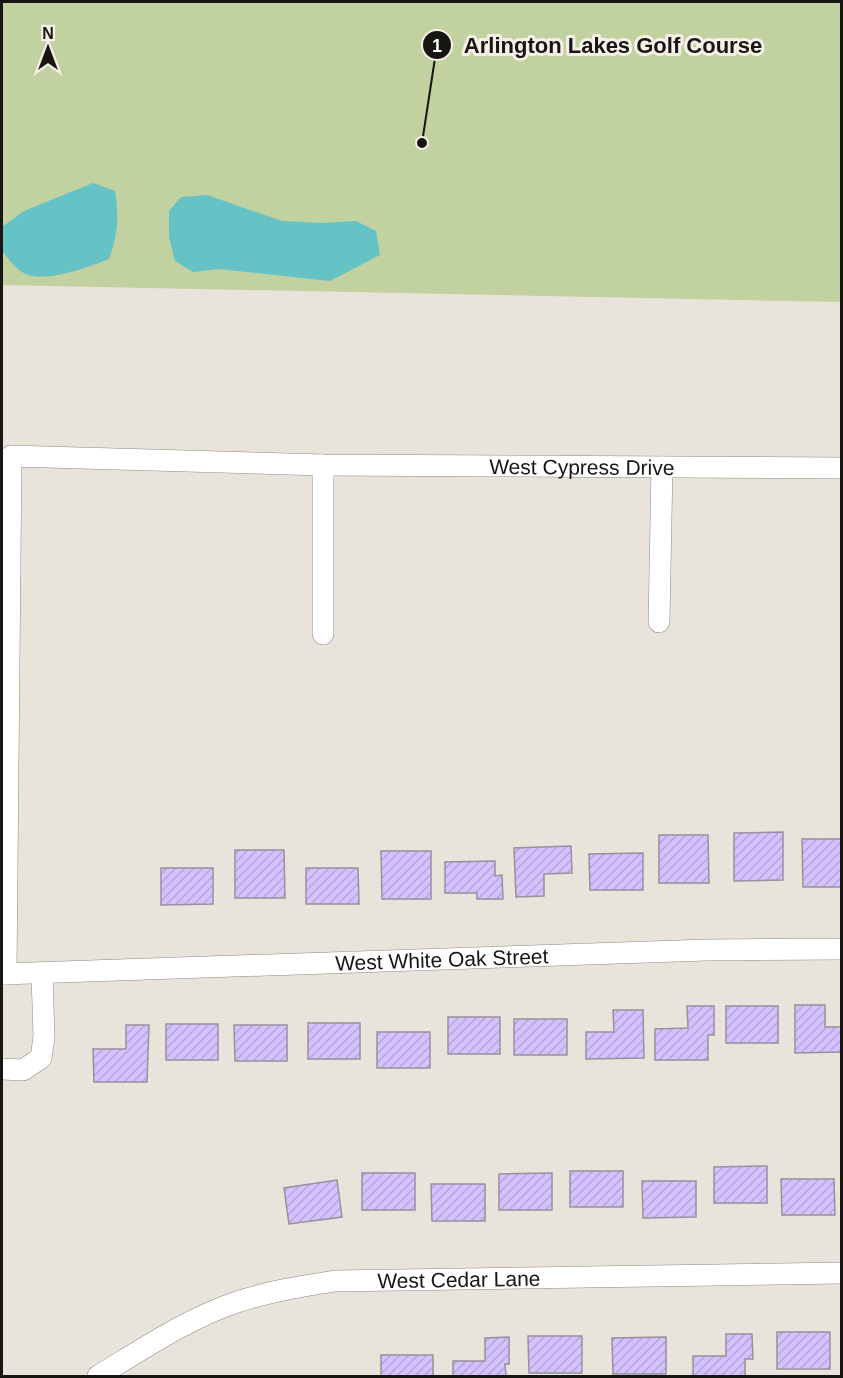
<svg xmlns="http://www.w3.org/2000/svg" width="843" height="1378" font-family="Arial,sans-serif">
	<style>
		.green { fill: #c1d1a0 }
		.water { fill: #66c3c5 }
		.building { fill: url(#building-hatch); stroke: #95929b; stroke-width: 1.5 }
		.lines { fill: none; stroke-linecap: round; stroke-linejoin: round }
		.street-casing { stroke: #8e8981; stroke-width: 22 }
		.street { stroke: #fff; stroke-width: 21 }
		.labels { text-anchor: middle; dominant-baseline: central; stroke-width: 6; stroke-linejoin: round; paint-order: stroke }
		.street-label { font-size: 21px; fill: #181613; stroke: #f6f1e8 }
		.leader { fill: none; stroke: #181613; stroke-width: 2 }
		.callout-dot { fill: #181613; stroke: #f6f1e8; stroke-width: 2 }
		.mark-label { font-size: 18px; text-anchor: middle; font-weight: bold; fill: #fff }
		.callout-label { font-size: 22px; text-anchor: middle; font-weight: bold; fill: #181613; stroke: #f6f1e8; stroke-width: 6; stroke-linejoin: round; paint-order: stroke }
	</style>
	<defs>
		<pattern id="building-hatch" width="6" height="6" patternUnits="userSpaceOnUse" patternTransform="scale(1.5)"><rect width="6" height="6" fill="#d5c1ff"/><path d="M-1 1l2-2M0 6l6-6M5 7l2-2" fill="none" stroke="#b6a5da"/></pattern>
	</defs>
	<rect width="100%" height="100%" fill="#e9e4db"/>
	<path class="green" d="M2 2H841V302L2 285Z"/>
	<path class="water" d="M93 183 115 191C119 216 118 235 109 259 89 267 46 283 26 274 16 270 9 259 2 251V227L24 211Z
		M207 195 282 221 322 223 356 221 376 231 380 255 330 281 219 269 193 272 175 261 169 237V211L181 197Z"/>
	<path class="building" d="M783 832V880L734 881V833Z
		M659 835H708L709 883H659Z
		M802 839H842V887H803Z
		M571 846 572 873 544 874V896L516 897 514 848Z
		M235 850H284L285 898H235Z
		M381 851H431V899H382Z
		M643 853V890H590L589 854Z
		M495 861V876L502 875 503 899H477V893H445V862Z
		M161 868H213V904L161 905Z
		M306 868H358L359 904H306Z
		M795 1005H825V1027H842V1052L795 1053Z
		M687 1006H714V1035H708V1060H655V1029L688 1028Z
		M726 1006H778V1043H726Z
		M613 1010H643L644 1058 586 1059V1032H614Z
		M448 1017H500V1054H448Z
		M514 1019H567V1055H514Z
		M308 1023H360V1059H308Z
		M166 1024H218V1060H166Z
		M126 1025H149L147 1082H94L93 1049H126Z
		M234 1025H287V1061H235Z
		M377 1032H430V1068H377Z
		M767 1166V1203H714V1167Z
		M570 1171H623V1207H570Z
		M362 1173H415V1210H362Z
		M552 1173V1210H499V1174Z
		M781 1179H834L835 1215H782Z
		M337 1180 342 1217 289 1224 284 1188Z
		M642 1181H696V1217L643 1218Z
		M431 1184H485V1221H432Z
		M777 1332H830V1369H777Z
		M726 1334H752L753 1359H745V1376H693V1356H726Z
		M528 1336H582V1373H529Z
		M509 1337V1364H505L506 1376H453V1361H485V1338Z
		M666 1337V1374H613L612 1338Z
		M381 1355H433V1376H381Z"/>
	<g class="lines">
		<g class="street-casing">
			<g id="street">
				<path d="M323 465V634"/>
				<path d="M659 622 662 467"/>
				<path id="s1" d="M2 974 707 950 842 949"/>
				<path id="s2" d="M6 974 11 456 323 465 842 468"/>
				<path d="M2 1069 23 1070 41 1058 44 1037 42 974"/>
				<path id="s3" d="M98 1376C143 1349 190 1317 240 1301 271 1291 303 1286 335 1281L842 1273"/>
			</g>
		</g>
		<use href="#street" class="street"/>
	</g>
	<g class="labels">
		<g class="street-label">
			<text stroke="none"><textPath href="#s2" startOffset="1089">West Cypress Drive</textPath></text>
			<text stroke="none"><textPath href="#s1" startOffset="440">West White Oak Street</textPath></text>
			<text stroke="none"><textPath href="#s3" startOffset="382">West Cedar Lane</textPath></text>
		</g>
	</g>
	<path class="leader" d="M422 143L437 45"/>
	<g class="callout-dot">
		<circle cx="422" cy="143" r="6"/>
		<circle cx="437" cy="45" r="15"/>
	</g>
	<g class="mark-label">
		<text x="437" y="52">1</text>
	</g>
	<g class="callout-label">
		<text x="613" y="53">Arlington Lakes Golf Course</text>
	</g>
	<rect width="843" height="1378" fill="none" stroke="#181613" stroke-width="6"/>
	<g transform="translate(48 48)" stroke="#f6f1e8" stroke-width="4.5" paint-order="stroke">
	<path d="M0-4.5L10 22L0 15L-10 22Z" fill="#181613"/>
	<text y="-9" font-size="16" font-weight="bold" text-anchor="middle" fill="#181613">N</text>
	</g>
</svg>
